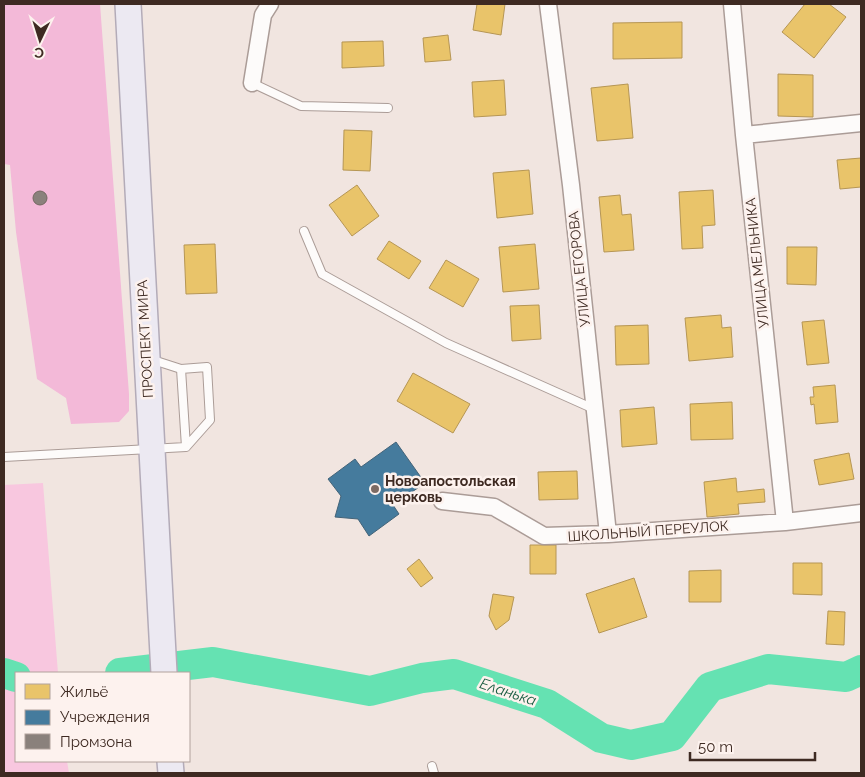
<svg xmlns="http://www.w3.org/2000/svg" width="865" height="777" font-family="Raleway,sans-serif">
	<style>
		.green { fill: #f8c7df }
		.forest { fill: #f3b9d8 }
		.homes { fill: #e9c46a; stroke: #b69654 }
		.public { fill: #457b9d; stroke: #436378 }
		.industry { fill: #8a817c; stroke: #736761 }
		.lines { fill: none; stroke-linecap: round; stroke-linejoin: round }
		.river { stroke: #65e2b2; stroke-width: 30 }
		.lane-casing { stroke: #ab9c97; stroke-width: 10 }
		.street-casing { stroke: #ab9c97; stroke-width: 19 }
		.primary-casing { stroke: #b3abb8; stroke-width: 28 }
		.lane { stroke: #fdfbfa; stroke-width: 8 }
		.street { stroke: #fdfbfa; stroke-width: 16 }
		.primary { stroke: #ece9f2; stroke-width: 25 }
		.poi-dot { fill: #7d6b64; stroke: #fdf2ee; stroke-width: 2 }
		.labels { text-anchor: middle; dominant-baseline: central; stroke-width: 5; stroke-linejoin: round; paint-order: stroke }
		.street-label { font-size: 14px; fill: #3e2a22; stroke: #fdf2ee }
		.poi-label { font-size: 14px; font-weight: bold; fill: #3e2a22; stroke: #fdf2ee; text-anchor: start }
		.water-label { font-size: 15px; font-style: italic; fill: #1c5d42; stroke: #fdf2ee }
	</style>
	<rect width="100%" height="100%" fill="#f1e5e0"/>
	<path class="green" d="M43 483 58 673H16V761H67L69 773H4V485Z"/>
	<path class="forest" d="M4 4H100L129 394V411L119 422 71 424 66 398 37 379 16 232 10 165 4 164Z"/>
	<path class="homes" d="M477 4H505L501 35 473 30Z
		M805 4H829L846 17 814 58 782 32Z
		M682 22V58L613 59V23Z
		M448 35 451 60 425 62 423 38Z
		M383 41 384 66 342 68V42Z
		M778 74 813 75V117L778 116Z
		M504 80 506 115 474 117 472 82Z
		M628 84 633 138 597 141 591 88Z
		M344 130 372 131 370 171 343 170Z
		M861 158V187L840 189 837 160Z
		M529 170 533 214 497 218 493 173Z
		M357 185 379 216 352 236 329 205Z
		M713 190 715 225 702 226 703 248 682 249 679 192Z
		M620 195 622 215 631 214 634 250 604 252 599 197Z
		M389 241 421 261 409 279 377 259Z
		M215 244 217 293 186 294 184 245Z
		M535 244 539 289 503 292 499 247Z
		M787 247H817L816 285 787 284Z
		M446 260 479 279 463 307 429 288Z
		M539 305 541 339 512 341 510 306Z
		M721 315 722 328 731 327 733 357 689 361 685 318Z
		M824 320 829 363 807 365 802 322Z
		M648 325 649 364 616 365 615 326Z
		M413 373 470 404 453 433 397 401Z
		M835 385 838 422 816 424 814 404 811 405 810 397H814L813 387Z
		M732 402 733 439 691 440 690 404Z
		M654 407 657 444 622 447 620 410Z
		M849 453 854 479 819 485 814 460Z
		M577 471 578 499 539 500 538 472Z
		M736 478 737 492 764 489 765 502 738 504 739 514 707 517 704 482Z
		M530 545H556V574H530Z
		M419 559 433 578 421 587 407 569Z
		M793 563H822V595L793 594Z
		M721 570V602H689V571Z
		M634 578 647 617 599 633 586 594Z
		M493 594 514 597 509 620 496 630 489 616Z
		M828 611 845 612 844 645 826 644Z"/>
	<path class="public" d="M396 442 425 483 393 505 399 514 369 536 358 519 335 517 341 496 328 479 355 459 361 467Z"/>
	<path class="industry" d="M33 198a7 7 0 1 1 14 0a7 7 0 1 1-14 0Z"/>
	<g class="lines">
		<path class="river" d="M4 673 16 677
			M120 673 213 662 370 691 422 678 454 674 547 704 601 738 631 745 672 736 710 687 768 669 846 677 861 670"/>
		<g class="lane-casing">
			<path id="lane" d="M252 83 301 106 388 108
				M304 231 322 274 446 343 594 409
				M150 359 181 369 186 447
				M4 457 186 447 210 420 207 367 181 369
				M432 766 434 773"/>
		</g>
		<g class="street-casing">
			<path id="street" d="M548 4 571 185 608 534
				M732 4 744 135 785 522
				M252 83 263 15 270 4
				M744 135 861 123
				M442 501 494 507 544 536 608 534 785 522 861 513"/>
		</g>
		<g class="primary-casing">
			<path id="primary" d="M128 4 164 673
				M170 761 171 773"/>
		</g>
		<use href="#lane" class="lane"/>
		<use href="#street" class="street"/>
		<use href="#primary" class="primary"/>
	</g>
	<circle class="poi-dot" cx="375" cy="489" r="5"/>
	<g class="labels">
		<g class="street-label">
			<text transform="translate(757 263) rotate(-96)">УЛИЦА МЕЛЬНИКА</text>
			<text transform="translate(579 269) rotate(-96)">УЛИЦА ЕГОРОВА</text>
			<text transform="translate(145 339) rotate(-93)">ПРОСПЕКТ МИРА</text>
			<text transform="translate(648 531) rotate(-4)">ШКОЛЬНЫЙ ПЕРЕУЛОК</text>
		</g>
		<g class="poi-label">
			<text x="385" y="481">Новоапостольская<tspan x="385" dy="16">церковь</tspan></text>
		</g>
		<g class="water-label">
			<text transform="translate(508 692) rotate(18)">Еланька</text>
		</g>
	</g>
	<rect width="865" height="777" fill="none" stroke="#3e2a22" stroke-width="10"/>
	<rect x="15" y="672" width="175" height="90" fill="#fdf2ee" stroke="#b1a29c"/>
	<rect x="25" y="684" width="25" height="15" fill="#e9c46a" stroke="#b1a29c"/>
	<text x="60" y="697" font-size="15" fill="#3e2a22">Жильё</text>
	<rect x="25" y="710" width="25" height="15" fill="#457b9d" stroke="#b1a29c"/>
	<text x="60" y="722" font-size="15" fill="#3e2a22">Учреждения</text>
	<rect x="25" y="734" width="25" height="15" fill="#8a817c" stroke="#b1a29c"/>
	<text x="60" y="747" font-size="15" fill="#3e2a22">Промзона</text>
	<g transform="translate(40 40) rotate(184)" stroke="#fdf2ee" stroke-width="4" paint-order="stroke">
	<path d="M0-4L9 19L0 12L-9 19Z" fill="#3e2a22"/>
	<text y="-8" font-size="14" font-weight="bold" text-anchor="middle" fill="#3e2a22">С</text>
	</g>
	<path d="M690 752v8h125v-8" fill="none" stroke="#3e2a22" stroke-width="2.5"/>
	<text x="698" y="752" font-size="15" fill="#3e2a22" stroke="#fdf2ee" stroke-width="4" paint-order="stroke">50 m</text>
</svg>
